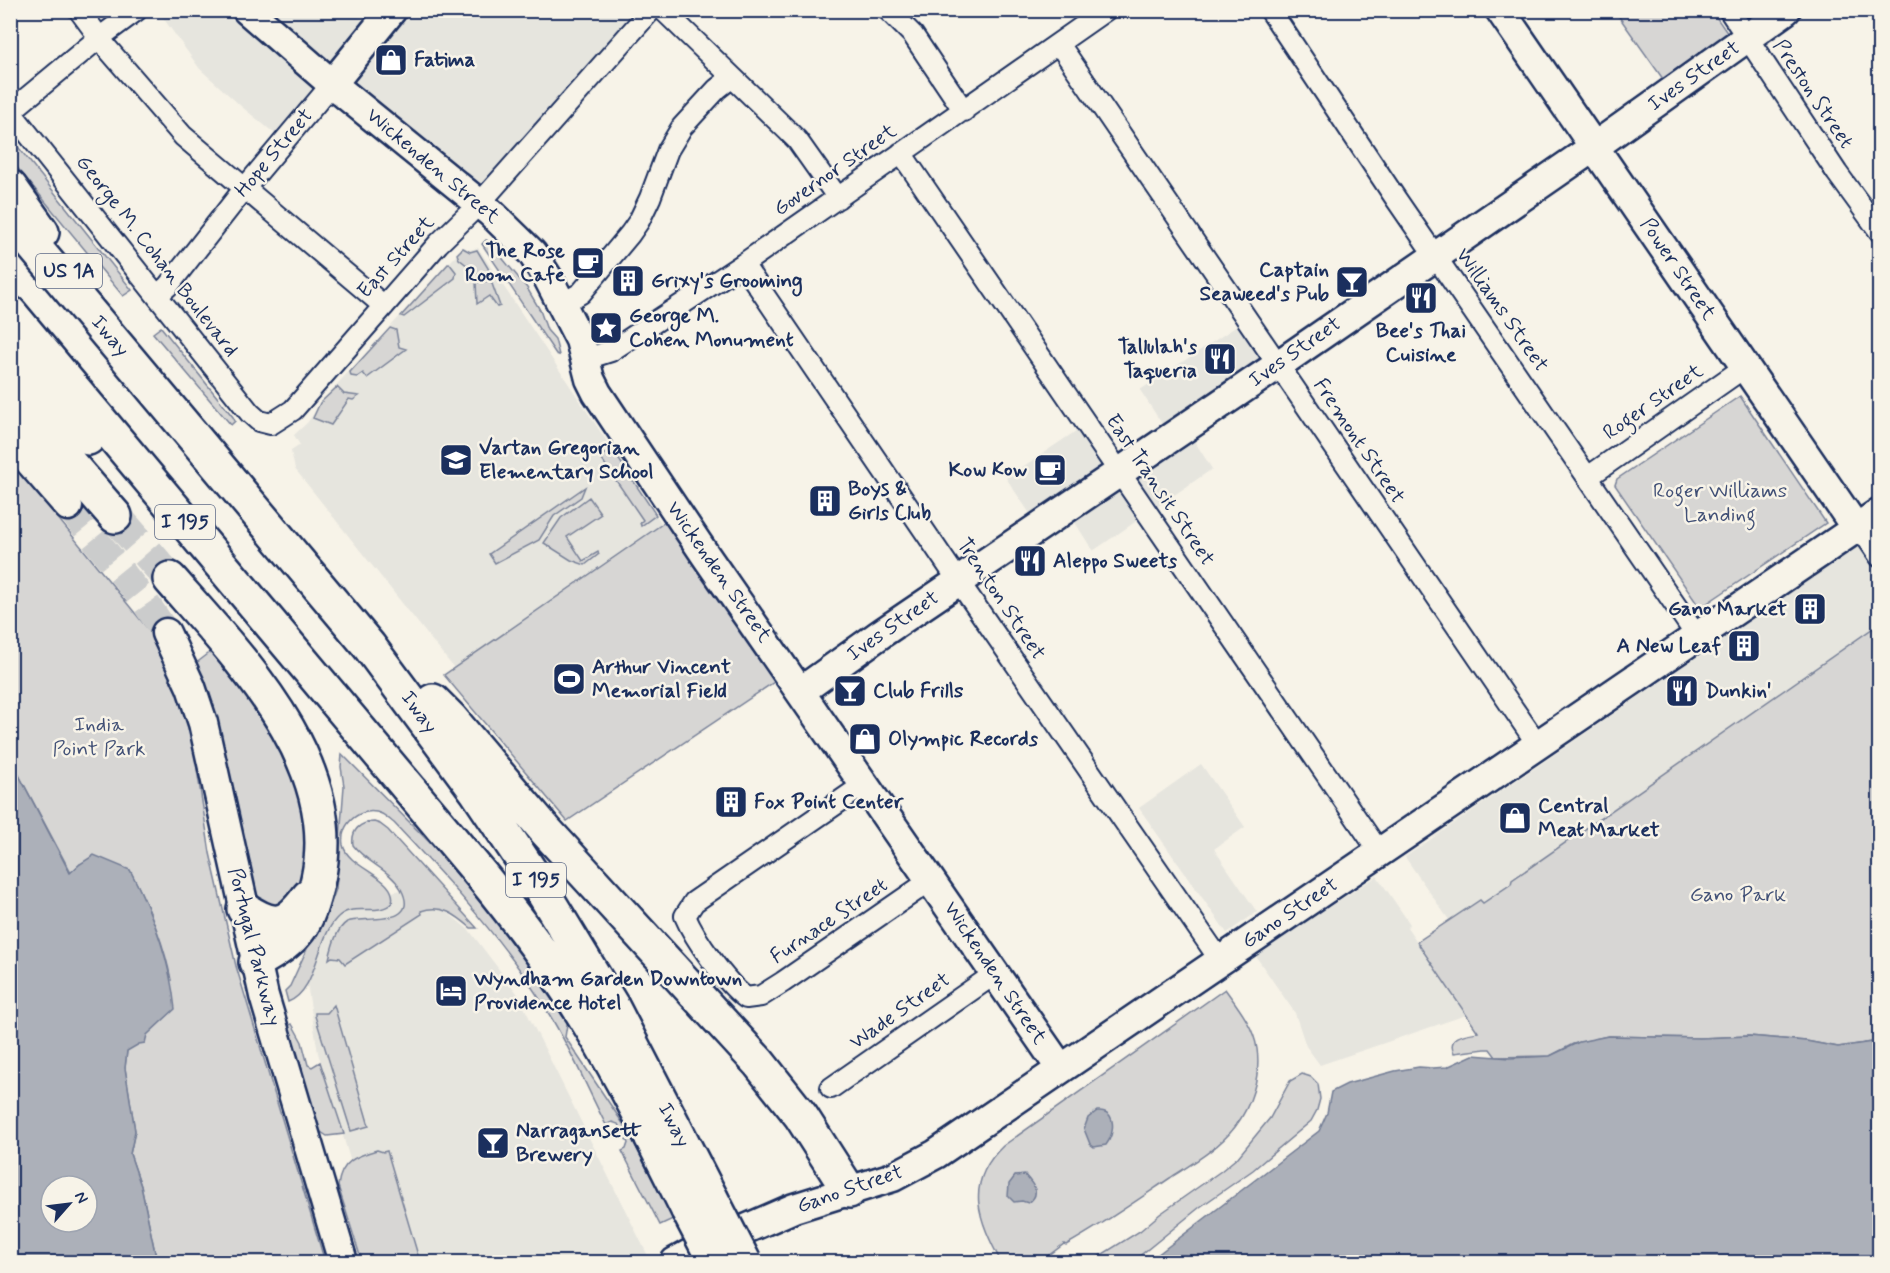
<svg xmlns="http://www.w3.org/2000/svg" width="1890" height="1273" font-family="Mynerve,sans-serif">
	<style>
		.built { fill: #e6e5de }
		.green { fill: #d7d6d4; stroke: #798299; stroke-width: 1.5 }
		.water { fill: #acb0b9; stroke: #727c95; stroke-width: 1.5; fill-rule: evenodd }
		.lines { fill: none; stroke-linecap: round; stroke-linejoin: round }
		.secondary-tunnel { stroke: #cbcccc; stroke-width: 28; stroke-dasharray: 28 14; stroke-linecap: butt }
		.highway-tunnel { stroke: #cbcccc; stroke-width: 33; stroke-dasharray: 33 16; stroke-linecap: butt }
		.street-casing { stroke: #1b2f5e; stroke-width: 24 }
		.secondary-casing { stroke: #1b2f5e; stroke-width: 33 }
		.highway-casing { stroke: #1b2f5e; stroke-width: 38 }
		.street { stroke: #f7f3e8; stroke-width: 20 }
		.secondary { stroke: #f7f3e8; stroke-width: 28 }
		.highway { stroke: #f7f3e8; stroke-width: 33 }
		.highway-bridge-casing { stroke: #1b2f5e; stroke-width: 38; stroke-linecap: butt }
		.highway-bridge { stroke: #f7f3e8; stroke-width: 33 }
		.labels { text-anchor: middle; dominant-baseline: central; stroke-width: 5; stroke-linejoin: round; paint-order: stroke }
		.shield { fill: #f7f3e8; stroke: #5d6a87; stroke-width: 1.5 }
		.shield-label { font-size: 20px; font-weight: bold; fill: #1b2f5e }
		.poi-label { font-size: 21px; font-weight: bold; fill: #1b2f5e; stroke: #f7f3e8; text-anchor: start }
		.street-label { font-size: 21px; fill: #1b2f5e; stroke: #f7f3e8 }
		.park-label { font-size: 21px; fill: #415076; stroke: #f7f3e8 }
	</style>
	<rect width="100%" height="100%" fill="#f7f3e8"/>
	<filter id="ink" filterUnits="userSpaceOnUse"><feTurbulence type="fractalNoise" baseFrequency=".0167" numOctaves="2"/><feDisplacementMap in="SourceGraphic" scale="12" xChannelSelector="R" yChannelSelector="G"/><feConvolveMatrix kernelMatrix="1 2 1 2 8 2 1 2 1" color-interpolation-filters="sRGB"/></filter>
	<g filter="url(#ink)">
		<path class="built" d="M158 11H353L371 30 388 11H649L474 199 340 90 290 146 242 107 200 69Z
			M464 247 469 250 478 248 662 524 454 668 295 469 291 451 300 445 294 435 307 423 328 394Z
			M1246 320 1272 361 1183 423 1212 469 1093 551 1064 505 1037 524 1006 478 1088 423 1118 467 1168 433 1140 390Z
			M1879 532V624L1512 880 1511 884 1482 903 1479 900 1449 920 1405 857Z
			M1201 764 1245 827 1214 849 1257 912 1227 933 1139 808Z
			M1377 876 1410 924 1407 927 1466 1015 1320 1065 1306 1046 1295 1013 1257 958V954Z
			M406 889 448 913 469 930 517 993 651 1262H381L318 1053 306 977 336 910 367 897Z"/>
		<path class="green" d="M1615 11H1712L1728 34 1663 79Z
			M11 138 132 290 123 296 11 160Z
			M486 240 492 243 499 254 527 288 540 310 547 330 555 339 559 355 556 354 482 244Z
			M463 248 470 252 477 250 488 268 490 276H481L459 259 457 254Z
			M449 263 456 272 455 278 404 317 401 316Z
			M491 281 500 306 497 307 489 296 477 304 476 282Z
			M161 327 233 417 235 421 231 425 153 333Z
			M390 328 396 330 399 347 406 349 367 378 363 373 357 377 351 376 350 372Z
			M337 387 344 394 359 396 353 400 349 399 331 425 313 418 320 403Z
			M1740 396 1826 523 1700 608 1615 485 1617 479Z
			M612 449 656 515 641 526 640 523 643 520 600 457Z
			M10 459 156 639 173 674 192 737 210 853 236 966 325 1262H157L141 1186 130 1154 135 1131 125 1068 127 1051 171 980C164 941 148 905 130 870L80 864 71 873 11 760Z
			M585 487 581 497 554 516 539 540 495 563 489 554Z
			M589 497 601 514 567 537 583 561 598 552 599 554 585 565 571 560 544 543 561 518Z
			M668 520 777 680 567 821 444 675Z
			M1879 624V1041L1838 1047 1806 1041 1749 1036 1700 1038 1608 1036 1573 1044 1550 1056 1496 1057 1490 1049H1485L1454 1053C1446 1036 1466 1034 1478 1032L1417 942 1480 900 1483 903 1511 884 1512 880Z
			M216 648 260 701 306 798 307 877 279 908 261 901 253 887 195 664Z
			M342 754 437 850 523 954 568 1018 565 1037 628 1131 652 1178 663 1192 675 1218 660 1225 622 1151 626 1149 628 1143 618 1124 612 1122 606 1125C587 1088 571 1049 549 1014 506 943 451 883 394 823 390 820 386 816 382 814 362 805 339 823 343 845 348 869 399 877 392 903 376 918 352 900 336 919 316 941 317 991 288 1002L285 991 290 986 312 938 328 911 336 889 344 786 341 767Z
			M374 822 380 824 388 830 477 928H471C456 915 442 904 421 911L422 914 345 964 340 958 332 957 329 959C332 947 336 929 347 922 359 915 422 929 401 889 390 869 366 863 353 845 351 830 360 822 374 822Z
			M1225 989C1238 1007 1254 1027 1257 1049 1261 1076 1251 1106 1235 1127 1218 1149 1193 1163 1170 1178 1136 1201 1102 1225 1066 1245L1064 1244 1040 1262H1001C979 1220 963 1184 1003 1146Z
			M334 1005 369 1126 351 1131 315 1016V1013H327Z
			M292 1024 302 1042 308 1065 312 1067 320 1062 344 1134 327 1136 318 1130 287 1026Z
			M1302 1074 1311 1077 1318 1084 1320 1099 1317 1110 1311 1121 1253 1170 1200 1207 1132 1262H1090L1140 1231 1160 1214 1221 1171 1238 1157 1270 1118 1290 1081Z
			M377 1150 383 1152 387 1151 420 1262H362L338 1186C341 1161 356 1156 377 1150Z"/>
		<path class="water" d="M11 760 70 873 80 864 94 855 130 870C153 914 170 959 175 1009L147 1035 145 1043 139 1044 127 1051 125 1068 135 1131 130 1154 141 1186 157 1262H11ZM51 1186H87V1222H51Z
			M1608 1036 1700 1038 1749 1036 1806 1041 1838 1047 1879 1041V1262H1148L1319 1131 1327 1113 1331 1092 1347 1084 1395 1071 1419 1067 1433 1068 1447 1067 1473 1055 1510 1058 1550 1056 1579 1042Z
			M1097 1111C1117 1109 1115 1134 1106 1145L1094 1147 1090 1144 1084 1129 1088 1118Z
			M1025 1175C1033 1184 1042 1194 1028 1203L1022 1201 1014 1202 1008 1196 1009 1184 1015 1176Z"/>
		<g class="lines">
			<path class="secondary-tunnel" d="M68 506 143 599 166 633"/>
			<path class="highway-tunnel" d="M115 516 170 579"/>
			<g class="street-casing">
				<path id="street" d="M79 10 107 48 183 136 384 306
					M663 10 787 130 797 140 838 198
					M888 10 913 35 964 111
					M1270 10 1396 199 1696 635
					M1729 10 1837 173 1880 232
					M1059 44 1538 745
					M10 111 250 413 259 421 271 424 293 410 438 244 480 203 651 10
					M11 111 99 38 137 10
					M901 153 1380 853
					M743 264 966 592 1220 960
					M158 295 168 286 244 189 332 84
					M562 304 581 293 630 234 639 221 650 198 668 150 682 127 717 89 731 78
					M586 359 611 351 743 264 1106 10
					M1588 477 1745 367
					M1859 526 1880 557
					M865 784 694 902 685 916C695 940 726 983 746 998L761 996 783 982 931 880
					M831 1088 996 973"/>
			</g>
			<g class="secondary-casing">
				<path id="secondary" d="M247 10 332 84 491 213 532 253 548 278 580 340 590 379 597 393 706 556 1061 1069
					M1500 10 1856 528
					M332 84 392 10
					M10 439 68 506
					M166 633 191 687 203 723 264 996 343 1262
					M801 691 882 633 1278 365 1594 147 1786 10
					M675 1262 695 1251 794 1208 893 1177 936 1154 1880 512"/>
			</g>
			<g class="highway-casing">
				<path id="highway" d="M10 187 42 232
					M10 218 369 646 477 792 532 874 612 1006 711 1198
					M10 313 483 877C522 925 559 974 591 1027 627 1086 657 1148 688 1210
					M10 355 88 438
					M10 395 115 516
					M170 579C239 658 344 763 318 879 307 927 299 938 256 962
					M433 701 451 719 546 831 759 1063 801 1116 849 1191
					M244 909C276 930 287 926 309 896"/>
			</g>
			<use href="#street" class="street"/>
			<use href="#secondary" class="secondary"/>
			<use href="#highway" class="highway"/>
			<g class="highway-bridge-casing">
				<path id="highway-bridge" d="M711 1198 744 1262
					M688 1210 715 1262"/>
			</g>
			<use href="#highway-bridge" class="highway-bridge"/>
		</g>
	</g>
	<defs>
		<g id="shop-square" transform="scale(1.725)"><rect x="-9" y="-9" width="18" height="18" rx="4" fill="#1b2f5e" stroke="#f7f3e8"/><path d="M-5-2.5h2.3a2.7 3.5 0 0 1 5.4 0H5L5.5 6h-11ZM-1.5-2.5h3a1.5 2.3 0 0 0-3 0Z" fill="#fff"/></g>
		<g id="cafe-square" transform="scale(1.725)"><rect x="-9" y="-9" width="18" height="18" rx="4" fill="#1b2f5e" stroke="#f7f3e8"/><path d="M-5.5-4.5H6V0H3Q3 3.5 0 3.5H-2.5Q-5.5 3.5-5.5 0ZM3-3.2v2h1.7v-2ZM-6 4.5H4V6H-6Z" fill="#fff"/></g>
		<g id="building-square" transform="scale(1.725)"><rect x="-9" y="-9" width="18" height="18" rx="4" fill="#1b2f5e" stroke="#f7f3e8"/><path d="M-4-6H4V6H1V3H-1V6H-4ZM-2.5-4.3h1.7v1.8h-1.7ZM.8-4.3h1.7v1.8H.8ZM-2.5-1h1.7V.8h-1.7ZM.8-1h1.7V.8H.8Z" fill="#fff"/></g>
		<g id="bar-square" transform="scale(1.725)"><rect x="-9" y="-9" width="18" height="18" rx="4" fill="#1b2f5e" stroke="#f7f3e8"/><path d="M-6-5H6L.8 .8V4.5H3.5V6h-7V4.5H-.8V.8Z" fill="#fff"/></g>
		<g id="restaurant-square" transform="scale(1.725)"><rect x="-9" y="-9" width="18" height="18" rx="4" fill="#1b2f5e" stroke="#f7f3e8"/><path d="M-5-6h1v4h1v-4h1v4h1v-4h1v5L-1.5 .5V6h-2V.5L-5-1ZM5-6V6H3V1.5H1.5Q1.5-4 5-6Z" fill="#fff"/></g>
		<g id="sight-square" transform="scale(1.725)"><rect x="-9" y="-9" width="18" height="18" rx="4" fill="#1b2f5e" stroke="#f7f3e8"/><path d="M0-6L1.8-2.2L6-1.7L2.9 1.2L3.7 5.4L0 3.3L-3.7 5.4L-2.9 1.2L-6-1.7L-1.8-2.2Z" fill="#fff"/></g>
		<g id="school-square" transform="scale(1.725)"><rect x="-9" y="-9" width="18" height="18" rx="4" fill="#1b2f5e" stroke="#f7f3e8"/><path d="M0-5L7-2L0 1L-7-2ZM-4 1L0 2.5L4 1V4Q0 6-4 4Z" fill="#fff"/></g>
		<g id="stadium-square" transform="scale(1.725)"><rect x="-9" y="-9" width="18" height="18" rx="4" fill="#1b2f5e" stroke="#f7f3e8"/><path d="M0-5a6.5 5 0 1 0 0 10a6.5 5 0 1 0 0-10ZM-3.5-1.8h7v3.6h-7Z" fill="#fff"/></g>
		<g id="hotel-square" transform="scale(1.725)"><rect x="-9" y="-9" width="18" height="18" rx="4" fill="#1b2f5e" stroke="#f7f3e8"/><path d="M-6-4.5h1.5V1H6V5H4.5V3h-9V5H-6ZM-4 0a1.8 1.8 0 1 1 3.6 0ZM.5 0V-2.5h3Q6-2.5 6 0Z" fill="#fff"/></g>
	</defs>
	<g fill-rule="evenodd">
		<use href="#shop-square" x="391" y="60"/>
		<use href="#cafe-square" x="588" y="263"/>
		<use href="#building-square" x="628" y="281"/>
		<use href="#bar-square" x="1352" y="282"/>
		<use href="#restaurant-square" x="1421" y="298"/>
		<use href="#sight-square" x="606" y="328"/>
		<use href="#restaurant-square" x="1220" y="359"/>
		<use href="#school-square" x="456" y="460"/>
		<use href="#cafe-square" x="1050" y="470"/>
		<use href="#building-square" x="825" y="501"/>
		<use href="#restaurant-square" x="1030" y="561"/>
		<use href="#building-square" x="1810" y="609"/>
		<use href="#building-square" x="1744" y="646"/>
		<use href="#stadium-square" x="569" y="679"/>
		<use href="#bar-square" x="850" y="691"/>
		<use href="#restaurant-square" x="1682" y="691"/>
		<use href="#shop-square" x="865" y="739"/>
		<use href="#building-square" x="731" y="802"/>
		<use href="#shop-square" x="1515" y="818"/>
		<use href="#hotel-square" x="451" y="991"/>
		<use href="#bar-square" x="493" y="1143"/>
	</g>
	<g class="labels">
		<g class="shield">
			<rect x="36" y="254" width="66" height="34" rx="4.5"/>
			<rect x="155" y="505" width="60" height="34" rx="4.5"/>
			<rect x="506" y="863" width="60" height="34" rx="4.5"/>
		</g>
		<g class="shield-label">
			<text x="69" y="271">US 1A</text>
			<text x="185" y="522">I 195</text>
			<text x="536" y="880">I 195</text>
		</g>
		<g class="poi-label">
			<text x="414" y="60">Fatima</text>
			<text x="565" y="251" text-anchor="end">The Rose<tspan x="565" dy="24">Room Cafe</tspan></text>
			<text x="1329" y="270" text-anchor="end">Captain<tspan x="1329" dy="24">Seaweed's Pub</tspan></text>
			<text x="651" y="281">Grixy's Grooming</text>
			<text x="629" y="316">George M.<tspan x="629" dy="24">Cohen Monument</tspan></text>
			<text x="1421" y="331" text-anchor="middle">Bee's Thai<tspan x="1421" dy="24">Cuisine</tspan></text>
			<text x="1197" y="347" text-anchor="end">Tallulah's<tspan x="1197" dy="24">Taqueria</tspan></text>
			<text x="479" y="448">Vartan Gregorian<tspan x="479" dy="24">Elementary School</tspan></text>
			<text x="1027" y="470" text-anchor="end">Kow Kow</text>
			<text x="848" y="489">Boys &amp;<tspan x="848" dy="24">Girls Club</tspan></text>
			<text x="1053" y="561">Aleppo Sweets</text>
			<text x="1787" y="609" text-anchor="end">Gano Market</text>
			<text x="1721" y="646" text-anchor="end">A New Leaf</text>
			<text x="592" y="667">Arthur Vincent<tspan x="592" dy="24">Memorial Field</tspan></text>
			<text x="873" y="691">Club Frills</text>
			<text x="1705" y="691">Dunkin'</text>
			<text x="888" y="739">Olympic Records</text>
			<text x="754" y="802">Fox Point Center</text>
			<text x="1538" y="806">Central<tspan x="1538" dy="24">Meat Market</tspan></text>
			<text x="474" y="979">Wyndham Garden Downtown<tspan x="474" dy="24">Providence Hotel</tspan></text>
			<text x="516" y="1131">Narragansett<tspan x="516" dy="24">Brewery</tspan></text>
		</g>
		<g class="street-label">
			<text transform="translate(1694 76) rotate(-35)">Ives Street</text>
			<text transform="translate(1813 94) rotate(56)">Preston Street</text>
			<text transform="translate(274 153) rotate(-50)">Hope Street</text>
			<text transform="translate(433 166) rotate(40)">Wickenden Street</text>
			<text transform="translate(835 170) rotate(-35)">Governor Street</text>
			<text transform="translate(157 256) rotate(52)">George M. Cohan Boulevard</text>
			<text transform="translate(396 257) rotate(-48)">East Street</text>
			<text transform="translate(1678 269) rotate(56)">Power Street</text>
			<text transform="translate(1502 310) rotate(55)">Williams Street</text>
			<text transform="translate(110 336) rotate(50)">Iway</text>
			<text transform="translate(1295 352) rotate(-35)">Ives Street</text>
			<text transform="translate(1653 402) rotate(-35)">Roger Street</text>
			<text transform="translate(1359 441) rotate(56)">Fremont Street</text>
			<text transform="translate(1160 490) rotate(56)">East Transit Street</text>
			<text transform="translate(719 572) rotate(55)">Wickenden Street</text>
			<text transform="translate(1001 599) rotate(56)">Trenton Street</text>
			<text transform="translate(893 626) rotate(-35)">Ives Street</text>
			<text transform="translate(419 712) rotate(54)">Iway</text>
			<text transform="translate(1290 913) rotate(-34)">Gano Street</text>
			<text transform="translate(829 921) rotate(-34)">Furnace Street</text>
			<text transform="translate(254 947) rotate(76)">Portugal Parkway</text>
			<text transform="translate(995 973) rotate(56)">Wickenden Street</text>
			<text transform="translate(900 1011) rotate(-35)">Wade Street</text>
			<text transform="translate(674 1125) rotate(63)">Iway</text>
			<text transform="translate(850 1189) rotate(-19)">Gano Street</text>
		</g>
		<g class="park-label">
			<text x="1720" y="491">Roger Williams<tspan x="1720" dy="24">Landing</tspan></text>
			<text x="99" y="725">India<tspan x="99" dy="24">Point Park</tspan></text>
			<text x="1738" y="895">Gano Park</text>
		</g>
	</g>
	<rect width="1890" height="1273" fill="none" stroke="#f7f3e8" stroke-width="36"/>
	<rect x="18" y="18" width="1854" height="1237" fill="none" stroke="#1b2f5e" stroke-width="2" filter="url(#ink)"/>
	<g transform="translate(69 1204) rotate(62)"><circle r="28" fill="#f7f3e8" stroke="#9fa5b1" stroke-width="1.5"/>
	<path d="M0-4.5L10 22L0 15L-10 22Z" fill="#1b2f5e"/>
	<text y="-9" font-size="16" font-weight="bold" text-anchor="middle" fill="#1b2f5e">N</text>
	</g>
</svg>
